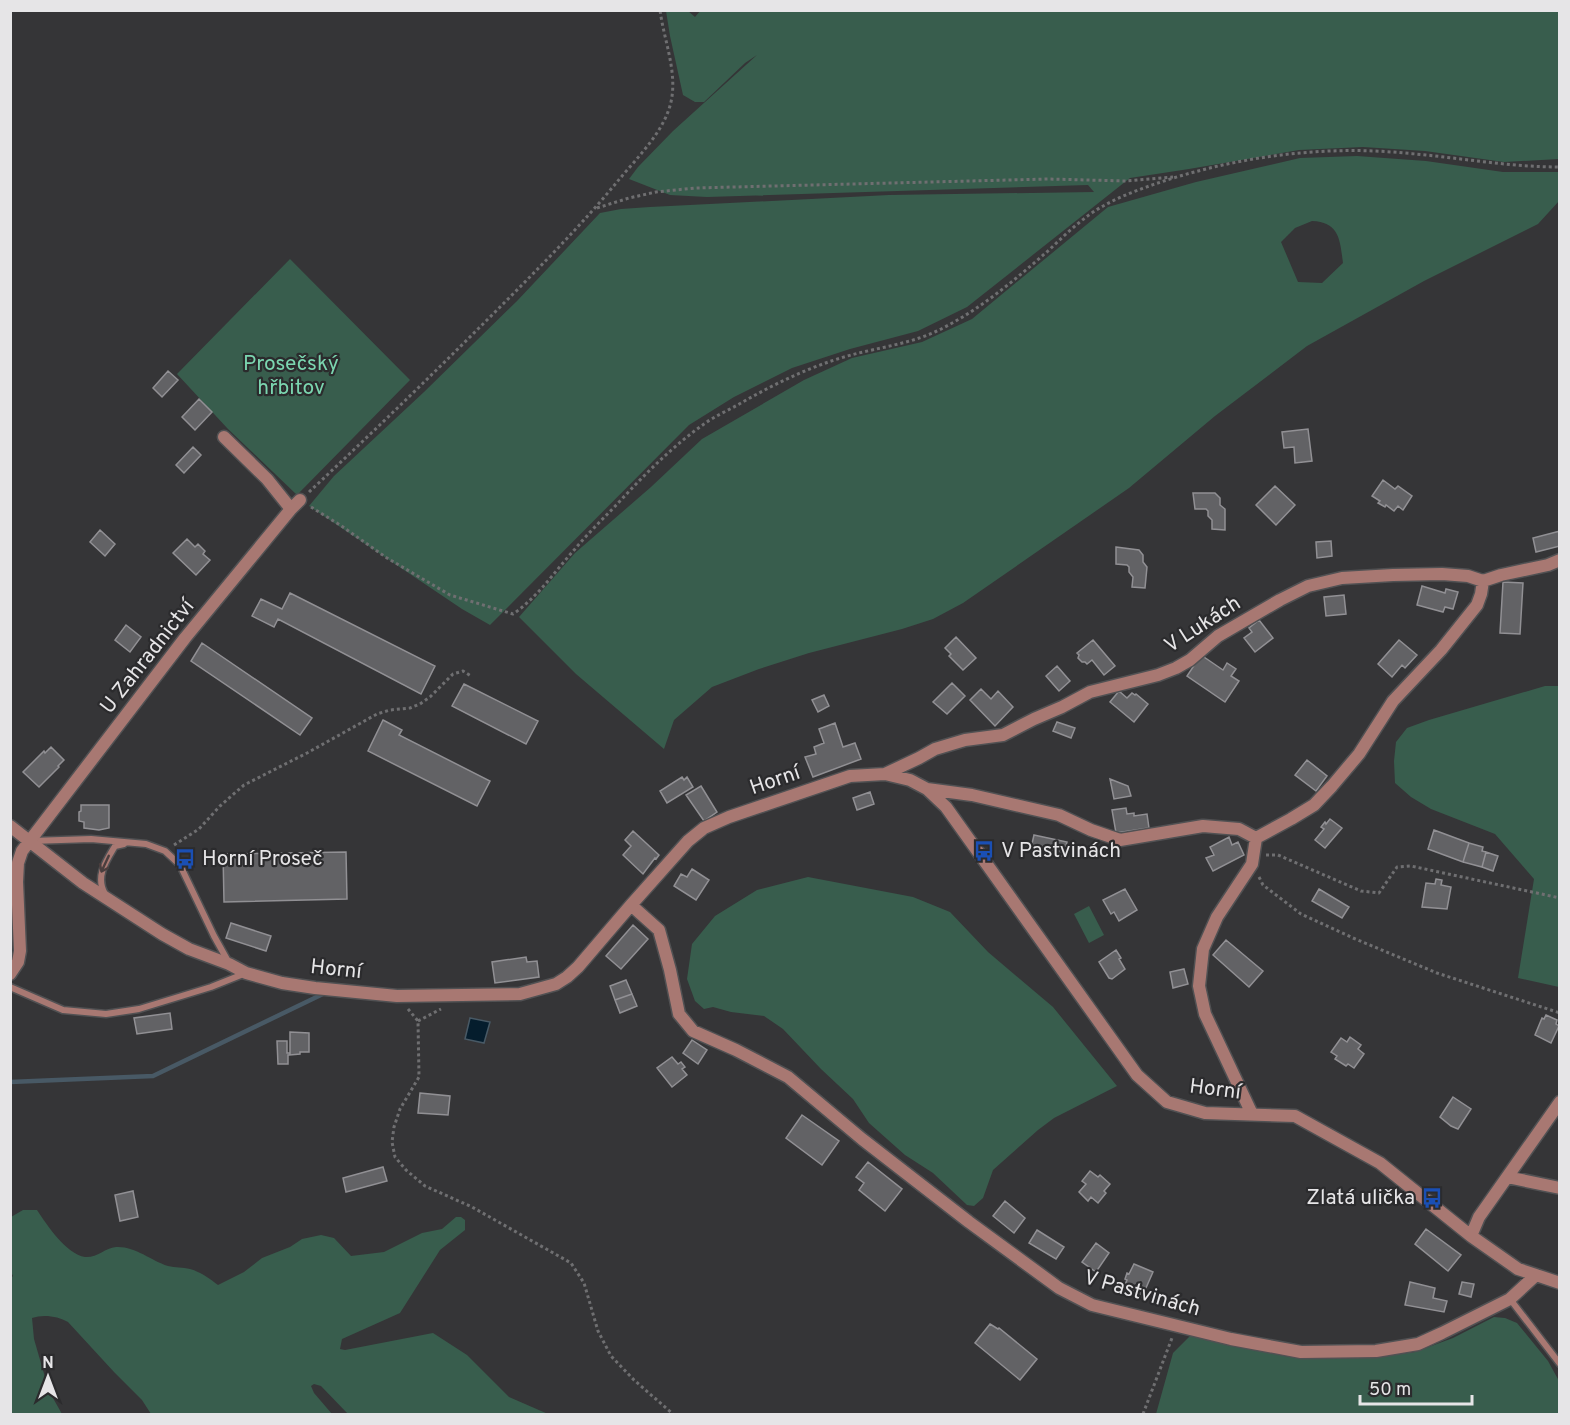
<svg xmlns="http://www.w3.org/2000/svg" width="1570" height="1425" font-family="Overpass,sans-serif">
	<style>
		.green { fill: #385d4d; fill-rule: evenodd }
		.water { fill: #051d2d; stroke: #485965; stroke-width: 1.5 }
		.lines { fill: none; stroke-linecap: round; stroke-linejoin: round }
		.stream { stroke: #485965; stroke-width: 4.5 }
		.building { fill: #626265; stroke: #919094; stroke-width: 1.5 }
		.lane-casing { stroke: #515153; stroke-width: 9 }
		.street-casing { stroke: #515153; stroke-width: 15 }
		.path { stroke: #6f6f71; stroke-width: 3; stroke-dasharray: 3 3; stroke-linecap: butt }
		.lane { stroke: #a87872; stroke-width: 6 }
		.street { stroke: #a87872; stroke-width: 12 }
		.oneway { stroke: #4a3e3e }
		.labels { text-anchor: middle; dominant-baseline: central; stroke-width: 4.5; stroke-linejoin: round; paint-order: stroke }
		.park-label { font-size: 21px; fill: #7bd6b0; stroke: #2b2b2d }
		.street-label { font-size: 21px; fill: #e6e5e7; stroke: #2b2b2d }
		.poi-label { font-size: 21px; fill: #e6e5e7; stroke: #2b2b2d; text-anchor: start }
	</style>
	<rect width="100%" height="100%" fill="#353537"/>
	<path class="green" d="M701 10 1559 11V159L1504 162 1425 151 1363 147 1299 150 1189 169 1130 178 967 307 918 331 850 349 792 368 734 397 689 425 490 625 462 609 309 506 334 476 424 392 517 301 600 213 621 209 650 207 889 195 1094 192 1088 185 707 197 670 195 629 179 638 167 673 131 757 55 745 63 704 102H695L683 95 670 36 666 11H688L695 17Z
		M1357 156 1426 161 1503 172H1559V201L1538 224 1424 281 1307 346 1215 416 1129 488 963 603 933 619 902 629 809 653 759 669 712 687 674 720 664 749 576 674 519 617 575 553 651 487 702 439 804 380 852 358 922 342 972 319 1108 207 1196 182 1300 158ZM1312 221C1340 222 1340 241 1343 263L1322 283 1298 282 1281 242 1295 228Z
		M290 259 410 380 297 495 228 429 177 374Z
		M1545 686H1559V987L1518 978 1534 879 1495 834 1431 809 1411 797 1395 783 1394 761 1396 742 1407 728 1429 720Z
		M808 877 913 897 950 912 988 952 1053 1007 1117 1086 1054 1118 1038 1130 993 1170 983 1198 974 1206 967 1205 933 1173 905 1155 869 1123 853 1099 821 1069 783 1029 764 1016 731 1012 713 1007 704 1009 695 1001 687 979 692 944 715 916 757 890Z
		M1089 906 1104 935 1089 943 1074 914Z
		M23 1210H37C47 1225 66 1254 85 1257 97 1258 105 1248 116 1247 135 1246 150 1260 168 1266 175 1268 183 1267 190 1269 201 1272 210 1279 218 1285L244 1272 262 1258 290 1247 302 1239 321 1235 334 1238 351 1256 384 1252 422 1233 442 1229 456 1217H461L465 1220V1230L440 1250 400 1313 342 1339 340 1349 345 1350 433 1333 467 1355 509 1397 548 1414H348L321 1386 314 1384 311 1386 314 1393 332 1414H151L142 1400 114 1372 68 1322C58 1316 43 1314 32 1318L34 1339 49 1391 62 1414H11L10 1279 13 1276 10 1270 11 1217Z
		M1494 1317 1505 1318 1517 1323 1548 1361 1559 1381V1414H1156L1173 1353 1191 1335 1289 1357 1335 1358 1377 1357 1415 1352 1453 1338Z"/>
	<path class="water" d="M470 1018 490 1022 484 1043 465 1039Z"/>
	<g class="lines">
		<path class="stream" d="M10 1082 153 1076 327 992"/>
	</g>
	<path class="building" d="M168 371 178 380 162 397 153 388Z
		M199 399 212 412 195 430 182 417Z
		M1308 429 1312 461 1295 463 1294 447 1284 448 1282 432Z
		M193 447 201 455 184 473 176 465Z
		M1383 480 1395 489 1398 486 1412 496 1403 510 1398 506 1394 511 1386 505 1385 507 1378 503 1380 501 1372 496Z
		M1275 486 1295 505 1276 525 1256 505Z
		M1193 493H1215L1220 498V505L1225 509V530L1212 529V520L1208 516V511L1206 509H1195Z
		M100 530 115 544 105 556 90 542Z
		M1560 531V546L1536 552 1533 538Z
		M187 539 195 547 198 544 205 551 203 554 210 560 196 575 173 553Z
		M1331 541 1332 556 1317 558 1316 542Z
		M1116 547 1139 550 1143 555V562L1147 567 1145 588 1132 587 1133 577 1129 572V567L1127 565 1116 564Z
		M1503 582 1523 583 1520 634 1500 633Z
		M1422 586 1445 593 1446 589 1458 592 1453 609 1445 607 1443 612 1417 605Z
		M290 593 435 666 421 694 278 619 274 627 252 616 261 599 282 609Z
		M1344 595 1346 614 1326 616 1324 597Z
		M1259 620 1273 638 1255 652 1244 638 1252 632 1249 628Z
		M126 625 141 637 130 652 115 640Z
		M956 637 976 658 963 670 949 656 951 654 945 648Z
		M1093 640 1115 666 1104 675 1092 660 1087 664 1085 662H1082L1078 658 1079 655 1077 653Z
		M1399 640 1417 655 1405 668 1402 665 1392 677 1378 664Z
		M202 643 312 718 300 735 191 661Z
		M1201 655 1223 670 1227 663 1236 669 1231 676 1239 681 1225 702 1187 676Z
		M1057 666 1070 681 1059 691 1046 676Z
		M952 683 965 696 947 714 933 702Z
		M464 684 538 721 526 744 452 706Z
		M981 689 991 699 998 691 1013 707 995 726 970 700Z
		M1119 691 1127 698 1132 693 1135 695 1136 694 1148 704 1134 722 1110 702Z
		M824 695 829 706 818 712 812 700Z
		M383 720 402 730 399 735 490 781 477 806 368 751Z
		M1057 722 1075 728 1071 738 1053 731Z
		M835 723 843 747 855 743 861 759 813 777 805 757 816 754 814 747 824 743 819 729Z
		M51 747 64 760 58 766 59 767 39 787 23 772 44 751 45 753Z
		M1307 760 1327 776 1316 791 1295 775Z
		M682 777 684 780 687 777 693 787 667 803 660 791Z
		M1110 779 1128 786 1131 796 1114 799Z
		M701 786 717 812 704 821 686 795Z
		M870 792 874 804 857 810 853 798Z
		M81 805H109V828L99 830 84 828V822L79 821V812L81 811Z
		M1126 808 1127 814 1134 813V816L1147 814 1149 828 1116 833 1112 810Z
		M1330 819 1342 828 1325 848 1315 840 1324 829 1321 827 1325 822 1326 824Z
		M1434 830 1469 843 1463 862 1428 849Z
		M633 831 659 855 656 859 655 858 643 874 623 855 631 846 625 840Z
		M1034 835 1067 842 1063 856 1031 848Z
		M1229 837 1232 845 1238 842 1244 855 1213 871 1206 858 1214 855 1210 847Z
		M1469 843 1483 847 1482 851 1486 852 1482 867 1463 862Z
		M346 852 347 899 224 902 223 854Z
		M1486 852 1498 856 1493 871 1482 867Z
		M692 869 709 880 696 900 674 886 681 874 687 877Z
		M1436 879 1442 880 1441 885 1451 887 1447 909 1422 907 1426 883 1435 884Z
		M1125 889 1137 910 1119 921 1114 912 1111 914 1103 900Z
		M1319 889 1349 907 1342 918 1312 901Z
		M231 923 271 936 266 951 226 938Z
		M633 925 648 939 621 969 606 956Z
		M1226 940 1263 971 1249 987 1213 955Z
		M1116 950 1121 958 1119 959 1125 969 1112 979 1109 978 1099 962Z
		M526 957 527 962 537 961 539 977 495 983 492 962Z
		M1184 969 1188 984 1173 988 1170 972Z
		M626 980 632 994 615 1000 610 986Z
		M632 994 637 1006 620 1013 615 1000Z
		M170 1013 172 1029 137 1034 134 1018Z
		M1546 1015 1557 1020 1556 1024 1559 1026 1551 1043 1535 1035 1542 1018 1544 1019Z
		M290 1032 309 1033V1052H300V1054L290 1055Z
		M1350 1037 1361 1045 1358 1049 1364 1054 1354 1068 1348 1064 1346 1066 1335 1059 1337 1056 1331 1052 1341 1038 1347 1042Z
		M692 1040 707 1050 698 1064 683 1053Z
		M277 1041H287V1053H290V1055H288V1064H278Z
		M672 1057 678 1064 681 1062 685 1067 682 1069 687 1075 672 1087 657 1068Z
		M420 1093 450 1096 448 1115 418 1113Z
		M1453 1097 1471 1109 1458 1129 1451 1126 1440 1117Z
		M802 1115 839 1141 822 1165 786 1138Z
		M868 1162 902 1189 885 1211 859 1190 864 1183 856 1177Z
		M383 1167 387 1181 346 1192 343 1178Z
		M1090 1171 1098 1177 1100 1175 1110 1184 1104 1191 1106 1193 1098 1203 1091 1197 1088 1201 1079 1192 1086 1184 1082 1181Z
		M133 1191 138 1217 120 1221 115 1195Z
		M1005 1201 1025 1218 1014 1233 993 1216Z
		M1426 1229 1461 1255 1448 1271 1415 1244Z
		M1037 1230 1064 1247 1056 1259 1029 1243Z
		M1096 1243 1109 1253 1096 1272 1082 1262Z
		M1134 1264 1153 1272 1142 1297 1123 1289 1127 1280 1125 1279 1127 1273 1129 1274Z
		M1410 1282 1435 1288 1433 1298 1447 1301 1444 1312 1405 1305Z
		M1462 1282 1474 1284 1471 1297 1459 1294Z
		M990 1324 998 1329 999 1328 1037 1359 1020 1380 975 1343Z"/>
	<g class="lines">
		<g class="lane-casing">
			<path id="lane" d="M31 841 91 839 146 844 165 851 180 865 214 936 229 963
				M105 894C95 877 106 861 115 846L124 844
				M10 987 63 1010 106 1014 139 1009 211 987 246 973
				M1510 1299 1560 1364"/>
		</g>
		<g class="street-casing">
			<path id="street" d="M224 437 267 479 291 509
				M885 774 919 758 935 749 965 740 1003 735 1034 719 1062 707 1090 692 1158 675 1176 668 1190 660 1218 636 1280 600 1308 586 1342 578 1393 575 1442 574 1468 576 1483 581 1501 575 1548 565 1560 560
				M927 789 972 795 1059 815 1091 830 1120 840 1203 826 1239 829 1256 838
				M10 826 83 883 162 934 189 949 229 964 246 973 282 983 315 988 397 996 520 994 556 984 567 977 578 967 631 905 688 841 704 828 729 817 850 776 885 774 910 780 927 789 946 807 1137 1075 1167 1102 1205 1113 1295 1116 1380 1163 1471 1236 1518 1269 1560 1283
				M631 905 659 930 670 970 679 1014 693 1031 736 1050 788 1077 862 1139 969 1222 1059 1288 1092 1305 1231 1339 1301 1352 1376 1351 1418 1344 1442 1333 1510 1299 1536 1275
				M10 974 18 962 20 951 17 882 18 863 22 851 185 638 291 509 300 500
				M1252 1114 1205 1014 1199 986 1203 949 1217 917 1252 864 1256 838 1291 819 1314 805 1332 786 1359 754 1393 701 1441 650 1477 605 1481 594 1483 581
				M1507 1177 1560 1188
				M1471 1236 1479 1217 1560 1102"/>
		</g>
		<path class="path" d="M597 208 629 198 656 192 695 188 1048 179 1126 181 1173 177
			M309 492C371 434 432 375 492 315 535 272 578 229 617 182 635 160 660 136 669 109 680 77 664 42 660 10
			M311 507 340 525 387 558 450 595 513 614C538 597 555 571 575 549 589 532 605 517 620 501 646 473 673 446 704 424 715 416 729 410 741 403 776 383 811 366 851 355 881 347 915 343 943 328 982 308 1016 279 1049 250 1066 234 1084 216 1105 205 1121 196 1138 190 1155 184 1234 157 1321 145 1404 153 1456 157 1507 167 1560 167
			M174 845 199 829 220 806 244 785 307 753 377 714 390 710 410 708 420 704 430 697 453 674 463 671 471 676
			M1266 855H1278L1361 891 1379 893 1397 867 1411 866 1560 898
			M1259 877 1263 885 1301 914 1353 938 1437 973 1560 1013
			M408 1009 418 1021 419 1077 400 1109 394 1127 392 1142 395 1157 406 1170 425 1186 472 1207 571 1263 584 1283 598 1331 611 1356 634 1380 673 1414
			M418 1021 441 1009
			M1143 1414 1172 1338"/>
		<use href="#lane" class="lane"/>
		<use href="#street" class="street"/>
	</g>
	<defs><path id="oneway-shaft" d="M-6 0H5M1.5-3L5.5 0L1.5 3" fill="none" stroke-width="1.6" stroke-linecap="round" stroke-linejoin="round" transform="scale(1.5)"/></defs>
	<use class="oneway" href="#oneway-shaft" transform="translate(105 864) rotate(115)"/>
	<defs>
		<g id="bus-bare" transform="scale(1.62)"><path d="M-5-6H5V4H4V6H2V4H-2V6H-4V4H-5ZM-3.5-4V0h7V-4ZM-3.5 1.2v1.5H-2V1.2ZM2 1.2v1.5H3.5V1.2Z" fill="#1a4fb4" stroke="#2b2b2d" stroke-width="2.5" paint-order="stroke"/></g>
	</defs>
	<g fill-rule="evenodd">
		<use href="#bus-bare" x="984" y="851"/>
		<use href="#bus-bare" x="185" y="859"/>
		<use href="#bus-bare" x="1432" y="1198"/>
	</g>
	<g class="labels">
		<g class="park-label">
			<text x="291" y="364">Prosečský<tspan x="291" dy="24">hřbitov</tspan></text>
		</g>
		<g class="street-label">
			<text transform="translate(1203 625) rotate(-33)">V Lukách</text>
			<text transform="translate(148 657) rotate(-52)">U Zahradnictví</text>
			<text transform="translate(775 781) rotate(-19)">Horní</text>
			<text transform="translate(336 970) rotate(6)">Horní</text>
			<text transform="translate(1215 1090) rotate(7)">Horní</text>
			<text transform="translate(1142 1294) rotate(16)">V Pastvinách</text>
		</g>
		<g class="poi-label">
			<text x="1001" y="851">V Pastvinách</text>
			<text x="202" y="859">Horní Proseč</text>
			<text x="1415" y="1198" text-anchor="end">Zlatá ulička</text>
		</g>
	</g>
	<rect width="1570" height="1425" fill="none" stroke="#e6e5e7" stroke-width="24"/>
	<g transform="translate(48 1377)" stroke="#2b2b2d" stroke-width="4.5" paint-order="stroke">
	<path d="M0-4.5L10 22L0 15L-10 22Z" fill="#e6e5e7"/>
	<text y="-9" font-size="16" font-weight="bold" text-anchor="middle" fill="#e6e5e7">N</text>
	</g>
	<path d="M1360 1395v9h112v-9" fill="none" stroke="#e6e5e7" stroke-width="3"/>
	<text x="1369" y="1395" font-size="18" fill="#e6e5e7" stroke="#2b2b2d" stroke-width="4.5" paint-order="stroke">50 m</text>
</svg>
